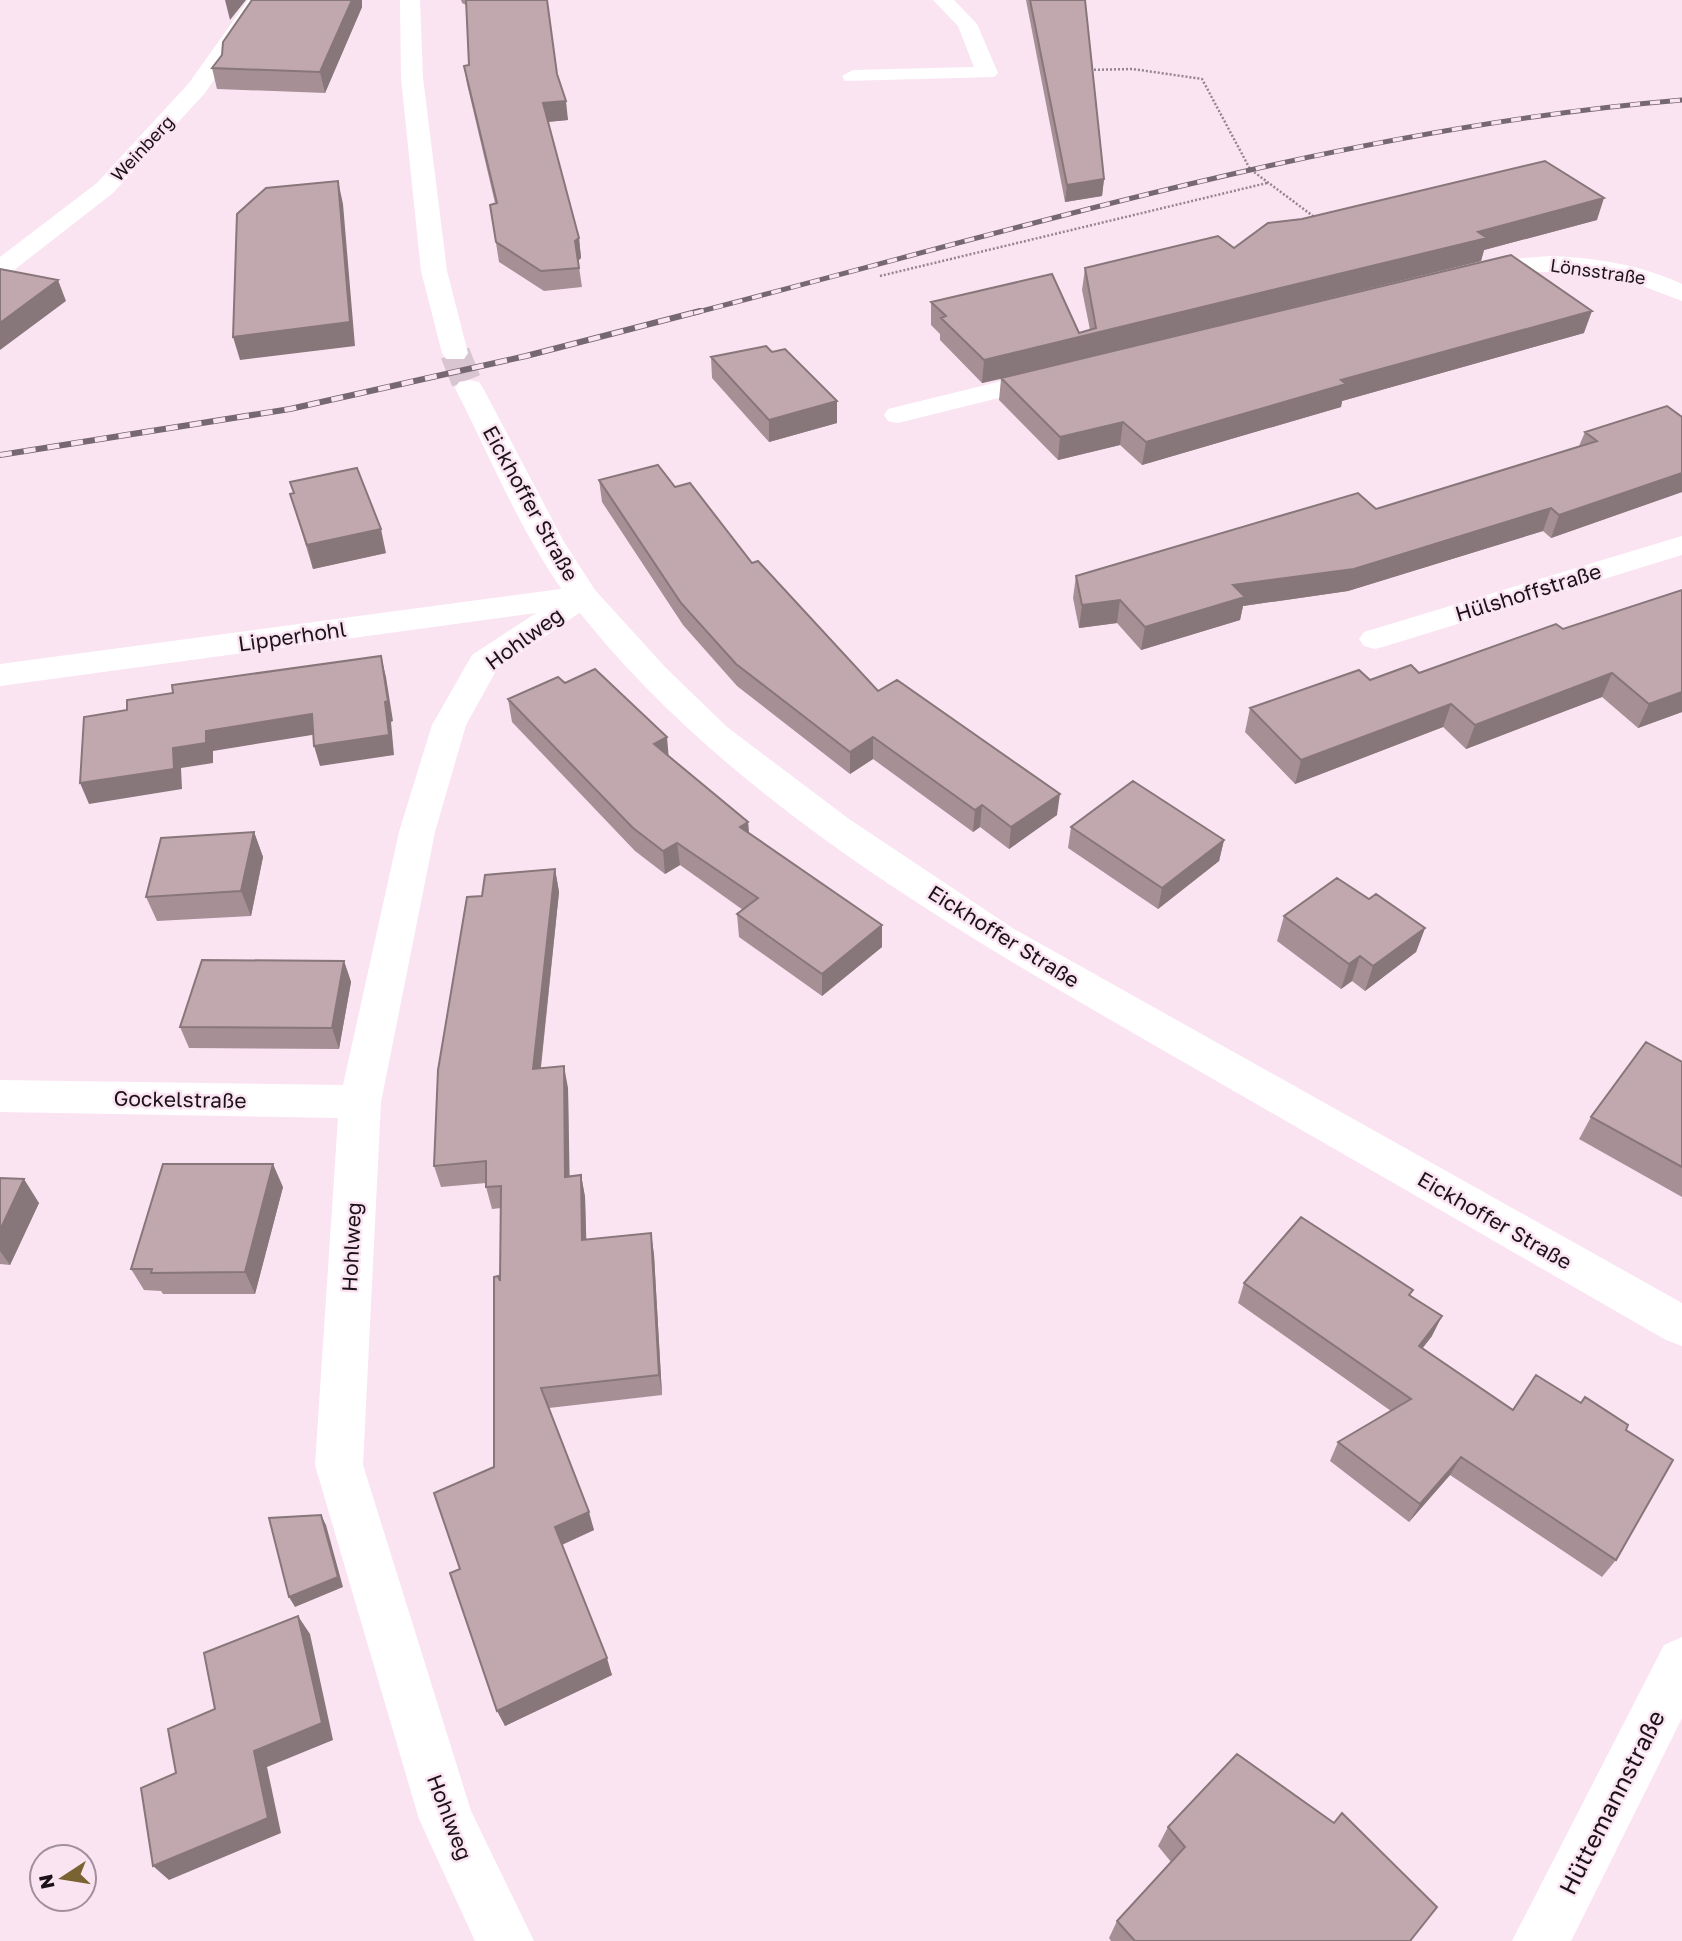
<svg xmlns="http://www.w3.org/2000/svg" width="1682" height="1941" font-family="'Golos Text',sans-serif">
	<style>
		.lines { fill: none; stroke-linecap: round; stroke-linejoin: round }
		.secondary-tunnel { stroke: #d9c5d1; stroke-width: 30; stroke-dasharray: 30 15; stroke-linecap: butt }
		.path { stroke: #94848d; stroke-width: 2.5; stroke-dasharray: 2 2; stroke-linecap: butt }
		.street { fill: #fff; fill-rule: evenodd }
		.secondary { fill: #fff; fill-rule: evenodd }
		.rail-far1-casing { stroke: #766870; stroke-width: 5 }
		.rail-casing { stroke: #766870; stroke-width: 6 }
		.rail-far1 { stroke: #fbe4f2; stroke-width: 3.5; stroke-dasharray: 10; stroke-linecap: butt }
		.rail { stroke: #fbe4f2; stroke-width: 4.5; stroke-dasharray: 12; stroke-linecap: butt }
		.wall { fill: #a69096 }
		.shaded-wall { fill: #87767a }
		.building { fill: #c1a8ae; stroke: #87767a; stroke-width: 2 }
		.labels { text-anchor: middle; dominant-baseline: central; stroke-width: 5; stroke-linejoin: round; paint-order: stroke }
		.far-street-label { font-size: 18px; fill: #1b1318; stroke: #fbe4f2 }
		.street-label { font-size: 21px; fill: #1b1318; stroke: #fbe4f2 }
		.near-street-label { font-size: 24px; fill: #1b1318; stroke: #fbe4f2 }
	</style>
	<rect width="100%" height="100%" fill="#fbe4f2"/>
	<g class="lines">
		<path class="secondary-tunnel" d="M455 353 469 388"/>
		<path class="path" d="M1086 70 1133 69 1202 79 1250 169 1317 219
			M880 276 1267 183"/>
		<path class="street" d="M248 0H268L205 93 113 193 9 274 0 276V257L97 183 189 83Z
			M933 0H954L977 24 998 73 994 77 845 81 842 76 853 70 974 67 958 26Z
			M1552 256C1597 258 1641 265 1682 284V301L1627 280 1579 272H1524L1472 281 1463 278 1459 273 1463 268 1498 260Z
			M1050 369 1060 371 1064 377 1060 383 898 423 888 421 884 415 888 409Z
			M1682 536V555L1386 646 1375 649 1364 646 1359 639 1364 632Z
			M583 586 594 589 599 596 594 603 497 669 466 725 435 832 381 1102 363 1465 471 1811 534 1941H475L419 1819 315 1465 338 1118 0 1112V1080L343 1085 399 832 432 725 472 655 536 613 0 686V664Z
			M1682 1637V1718L1571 1941H1512L1664 1645Z"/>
		<path class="secondary" d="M400 0H420L423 78 447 271 468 353 464 359H446L442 353 421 271 401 78Z
			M469 380 479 382 483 388 564 542 595 590 666 668 727 727 849 819 1014 929 1682 1303V1346L1666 1340C1506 1248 1347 1156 1187 1064 969 938 729 805 572 603 524 541 491 458 455 388L459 382Z"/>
		<g class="rail-far1-casing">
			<path id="rail-far1" d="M694 313C1019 229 1345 128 1682 100"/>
		</g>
		<g class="rail-casing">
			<path id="rail" d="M0 455 290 409 526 356 700 311"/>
		</g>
		<use href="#rail-far1" class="rail-far1"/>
		<use href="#rail" class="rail"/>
	</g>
	<path class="wall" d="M461 0H547L557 74 568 120 548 122 579 238 581 258 578 260 582 287 544 291 499 262 490 205 495 203 467 84 464 66 469 65 466 5 462 3Z
		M1026 0H1085L1104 179 1102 196 1065 202Z
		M362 7 325 93 217 89 212 68 222 55Z
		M1597 220 1484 250 1481 261 1207 328 1584 333 1342 401 1341 407 1142 465 1120 445 1058 460 999 400 1001 379 982 383 940 340V334L931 325V302L1079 333 1090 330 1082 290 1085 268 1234 248Z
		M711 357 837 423 769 442 712 378Z
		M1682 417V492L1551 538 1543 531 1348 591 1243 606 1240 620 1141 650 1117 623 1079 628 1073 598 1076 576 1376 509 1579 446 1585 432Z
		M599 480 675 487 878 691 1057 815 1009 849 980 827 973 832 873 759 850 774 737 686 683 625 602 502Z
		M290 494 386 553 313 569Z
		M1563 629 1682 712 1638 728 1602 697 1466 749 1443 727 1295 784 1245 732 1250 708 1370 680 1419 673Z
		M565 683 669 756 748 822 749 834 882 925V947L822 996 739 937 737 914 743 910 680 865 665 874 635 851 512 722 508 699Z
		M1071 827 1224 840 1219 861 1158 909 1068 848Z
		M254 832 263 857 251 916 157 921 146 897Z
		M555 869 559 892 541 1068 568 1088 569 1176 581 1175 585 1197 586 1240 651 1233 654 1255 662 1395 549 1408 594 1530 562 1545 612 1675 505 1726 460 1569 494 1467 500 1281 501 1208 492 1209 486 1187V1183L441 1187 434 1166 482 896Z
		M1369 899 1425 928 1416 952 1365 991 1352 981 1341 989 1277 941 1284 916Z
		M344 961 351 982 339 1049 189 1048 180 1027Z
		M1682 1062V1197L1579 1139 1591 1117Z
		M0 1178 39 1203 10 1265 0 1264Z
		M283 1187 255 1294H163L161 1291 144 1290 131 1269Z
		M1244 1283 1413 1290 1410 1295 1432 1336 1422 1348 1513 1410 1626 1430 1616 1560 1602 1577 1450 1475 1409 1522 1330 1461 1338 1442 1391 1411 1238 1303Z
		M1168 1827 1410 1941H1111L1109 1938 1117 1921 1171 1862 1158 1846Z"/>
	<path class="shaded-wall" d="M225 0H246L230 20Z
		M352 0H362V7L325 93 320 72Z
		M566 101 568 120 546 122 543 103Z
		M1104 179 1102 196 1065 202 1067 185Z
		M338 181 343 204 355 346 240 360 233 337Z
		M1604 198 1597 220 1484 250 1481 261 982 383 984 360Z
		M579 238 581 258 578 261 575 241Z
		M58 280 66 301 0 350V323Z
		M1592 311 1584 333 1342 401 1341 407 1142 465 1146 442 1341 380Z
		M837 401V423L769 442V420Z
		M1123 422 1120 445 1058 460 1060 437Z
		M1682 473V492L1551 538 1559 515Z
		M1551 508 1543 531 1348 591 1243 606 1240 620 1141 650 1145 627 1233 585Z
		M381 529 386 553 313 569 307 545Z
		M1120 600 1117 623 1079 628 1082 605Z
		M381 656 386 677 393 721 391 722 394 755 320 766 314 746Z
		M1612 673 1602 697 1466 749 1475 725Z
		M1682 692V712L1638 728 1649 704Z
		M1451 704 1443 727 1295 784 1301 760Z
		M312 714 318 734 213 751V763L181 768 182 789 89 804 80 783 173 748 206 731Z
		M667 737 669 760 654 744Z
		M873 737V759L850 774V752Z
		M1060 794 1057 815 1009 849 1011 827Z
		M982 805 980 827 973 832 975 810Z
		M748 822 750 845 740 827Z
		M254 832 263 857 251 916 241 891Z
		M1224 840 1219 861 1158 909 1162 888Z
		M677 843 680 865 665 874 663 851Z
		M555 869 559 892 538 1091 533 1069Z
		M882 925V947L822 996V974Z
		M1425 928 1416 952 1365 991 1373 966Z
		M1360 956 1352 981 1341 989 1349 964Z
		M344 961 351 982 339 1049 332 1028Z
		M564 1066 568 1088 570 1198 565 1177Z
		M273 1164 283 1187 255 1294 245 1272Z
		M581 1175 585 1197 587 1262 582 1240Z
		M24 1179 39 1203 10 1265 0 1251V1230Z
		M651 1233 654 1255 662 1395 659 1375Z
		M1442 1316 1432 1336 1409 1366 1419 1346Z
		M1461 1457 1450 1475 1409 1522 1420 1504Z
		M589 1512 594 1530 561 1545 555 1527Z
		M321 1515 326 1525 343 1587 295 1607 289 1597Z
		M298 1616 310 1634 333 1740 267 1767 281 1833 169 1880 153 1866 254 1751Z
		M607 1658 612 1675 505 1726 497 1711Z"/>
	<path class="building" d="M252 0H352L320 72 212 68 222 55 223 42Z
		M466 0H547L557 74 566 101 543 103 579 238 575 241 579 268 541 271 496 242 490 205 497 203 464 66 469 65Z
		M1030 0H1085L1104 179 1067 185Z
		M1545 161 1604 198 1478 232 1487 238 984 360 941 318 946 316 931 302 1052 274 1079 333 1096 328 1085 268 1218 236 1234 248 1268 223 1302 219Z
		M338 181 350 322 233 337 237 214 266 188Z
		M1511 255 1592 311 1341 380 1346 384 1146 442 1123 422 1060 437 1001 378Z
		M0 269 58 280 0 323Z
		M766 346 772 352 785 349 837 401 769 420 711 357Z
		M1667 406 1682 417V473L1559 515 1551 508 1354 569 1233 585 1245 597 1145 627 1120 600 1082 605 1076 576 1358 493 1376 509 1597 441 1585 432Z
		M658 465 675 487 690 483 752 563 758 561 878 691 897 680 1060 794 1011 827 982 805 975 810 873 737 850 752 736 664 681 603 599 480Z
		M357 468 381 529 307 545 290 494 294 493 290 482Z
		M1682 590V692L1649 704 1612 673 1475 725 1451 704 1301 760 1250 708 1359 670 1370 680 1411 665 1419 673 1556 624 1563 629Z
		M381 656 388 701 385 702 389 735 314 746 312 714 206 731V743L173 748 174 769 80 783 84 717 127 710V700L173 693 172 685Z
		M595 669 667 737 654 744 748 822 740 827 882 925 822 974 737 914 758 898 677 843 663 851 633 828 508 699 558 677 565 683Z
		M1133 781 1224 840 1162 888 1071 827Z
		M254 832 241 891 146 897 161 838Z
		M555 869 533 1069 564 1066 565 1177 581 1175 582 1240 651 1233 659 1375 541 1388 589 1512 555 1527 607 1658 497 1711 450 1573 460 1569 434 1493 494 1467V1277L498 1276 500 1281 501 1186 486 1187V1161L434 1166 438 1070 467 897 482 896 485 875Z
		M1337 878 1369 899 1376 894 1425 928 1373 966 1360 956 1349 964 1284 916Z
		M202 960 344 961 332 1028 180 1027Z
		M1646 1042 1682 1062V1167L1591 1117Z
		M163 1164H273L245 1272 151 1273 152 1269H131Z
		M0 1178 24 1179 0 1230Z
		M1301 1217 1413 1290 1409 1295 1442 1316 1419 1346 1513 1410 1536 1375 1581 1403 1585 1397 1628 1425 1626 1430 1673 1460 1616 1560 1461 1457 1420 1504 1338 1442 1411 1399 1244 1283Z
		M321 1515 338 1577 289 1597 269 1518Z
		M298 1616 322 1723 254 1751 268 1818 153 1866 141 1788 176 1773 168 1729 215 1709 204 1653Z
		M1237 1754 1334 1823 1342 1813 1437 1907 1410 1941H1135L1117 1921 1185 1847 1168 1827Z"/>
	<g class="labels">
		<g class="far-street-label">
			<text transform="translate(142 148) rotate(-47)">Weinberg</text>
			<text transform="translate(1598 271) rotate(8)">Lönsstraße</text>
		</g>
		<g class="street-label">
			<text transform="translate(531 503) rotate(61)">Eickhoffer Straße</text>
			<text transform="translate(1528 592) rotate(-17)">Hülshoffstraße</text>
			<text transform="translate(292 636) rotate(-8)">Lipperhohl</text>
			<text transform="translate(524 638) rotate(-36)">Hohlweg</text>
			<text transform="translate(1004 936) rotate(32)">Eickhoffer Straße</text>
			<text transform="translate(180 1099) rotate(1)">Gockelstraße</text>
			<text transform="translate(1495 1220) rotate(30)">Eickhoffer Straße</text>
			<text transform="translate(351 1247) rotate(-87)">Hohlweg</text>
			<text transform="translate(450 1817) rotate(69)">Hohlweg</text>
		</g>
		<g class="near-street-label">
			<text transform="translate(1611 1802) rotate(-63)">Hüttemannstraße</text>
		</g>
	</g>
	<g transform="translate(63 1878) rotate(258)"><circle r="33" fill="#fbe4f2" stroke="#a1909b" stroke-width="2"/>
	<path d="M0-5L12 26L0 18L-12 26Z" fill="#7a6333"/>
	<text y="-10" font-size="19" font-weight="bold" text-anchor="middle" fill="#1b1318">N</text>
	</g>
</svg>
